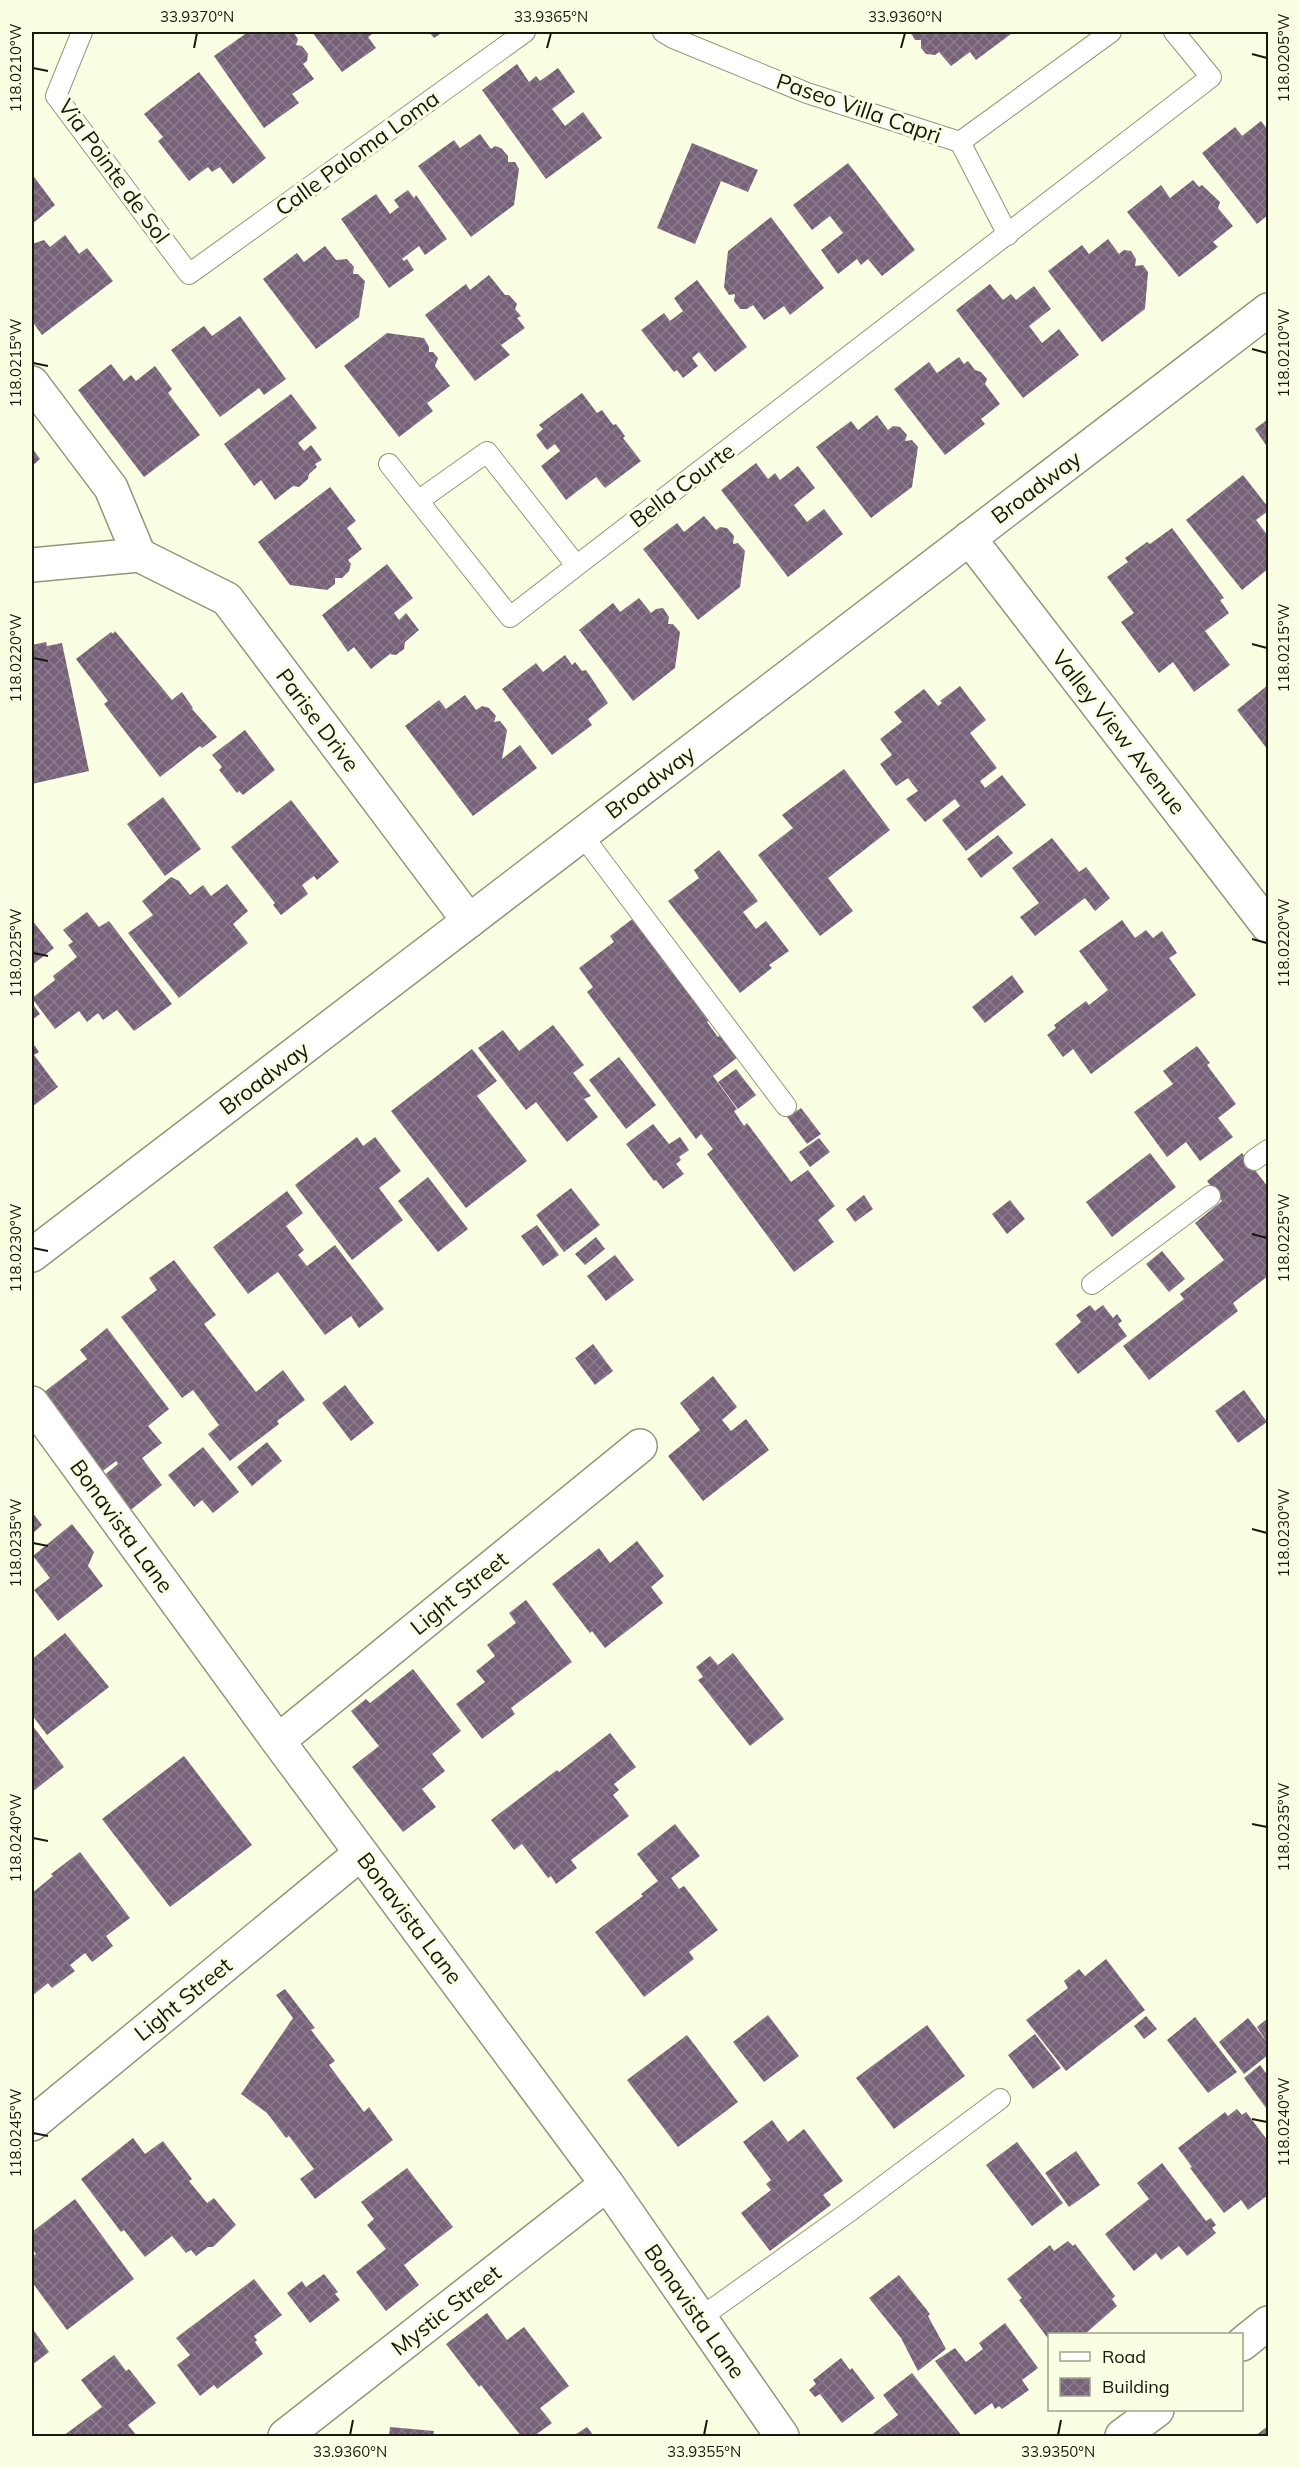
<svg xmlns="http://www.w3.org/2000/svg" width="1300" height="2468" font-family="Mulish,sans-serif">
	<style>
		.building { fill: url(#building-cross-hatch) }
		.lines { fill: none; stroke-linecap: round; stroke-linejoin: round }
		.lane-casing { stroke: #919777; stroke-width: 22 }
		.street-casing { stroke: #919777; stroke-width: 36 }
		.secondary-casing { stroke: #919777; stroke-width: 36 }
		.lane { stroke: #fff; stroke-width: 20 }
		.street { stroke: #fff; stroke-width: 33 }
		.secondary { stroke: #fff; stroke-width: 33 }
		.ticks { fill: none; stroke: #17190d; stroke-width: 2 }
		.labels { text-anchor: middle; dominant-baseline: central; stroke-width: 6; stroke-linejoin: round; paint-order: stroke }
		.street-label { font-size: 22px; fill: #17190d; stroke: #faffe4 }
		.neatline { fill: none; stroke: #17190d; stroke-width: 2 }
		.ticks-label { font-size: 15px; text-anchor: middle; fill: #17190d }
	</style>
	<defs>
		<pattern id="building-cross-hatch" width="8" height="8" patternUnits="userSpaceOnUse" patternTransform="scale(1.5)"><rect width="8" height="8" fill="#766179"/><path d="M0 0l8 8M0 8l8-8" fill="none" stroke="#8a7c8b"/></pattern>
	</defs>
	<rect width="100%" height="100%" fill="#faffe4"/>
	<path class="building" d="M248 32H293L298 39 296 45 302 46 308 54 307 61 303 64 314 79 292 94 299 103 264 128 214 56Z
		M312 32H375L368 37 376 48 342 72Z
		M429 32H443L434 38Z
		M910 32H1009L1011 34 976 60 970 52 951 66 939 52 935 55 926 54 921 48V40H915Z
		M517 64 529 82 536 76 540 81 558 68 575 92 552 109 565 126 583 112 602 138 546 179 482 90Z
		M199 72 266 158 233 184 220 167 212 172 208 167 189 181 158 141 163 137 144 114Z
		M1261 121 1268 130V215L1257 224 1202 153 1235 127 1242 136Z
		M480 134 491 149 495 146 501 148 508 156V162H515L519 169 514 205 471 237 418 166 454 140 460 148Z
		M692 143 758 170 748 192 721 181 695 244 657 228Z
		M848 163 915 250 882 276 868 259 861 265 857 259 838 274 821 250 843 233 830 216 812 230 793 205Z
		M32 174 55 205 32 224Z
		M1193 180 1199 187 1202 185 1220 202 1218 208 1233 226 1213 242 1218 247 1179 277 1127 212 1161 185 1170 198Z
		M408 190 414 198 416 195 447 239 425 255 419 246 402 259 404 261 407 259 414 270 389 288 341 219 376 194 390 214 399 207 394 200Z
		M771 217 824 288 790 315 784 306 764 320 753 305 747 309H740L734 301 735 294 729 295 724 287 728 251Z
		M65 235 79 254 87 248 113 281 42 335 32 321V244L44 240 50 247Z
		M1108 239 1119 254 1124 250 1131 251 1136 259 1135 266 1143 265 1148 272 1145 309 1102 342 1048 271 1082 245 1089 254Z
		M325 246 336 260 347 259 354 267 353 274H358L365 281 359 317 316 349 263 279 297 253 304 262Z
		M489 275 505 295H509L517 304 515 309 521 316 517 318 525 328 501 345 510 355 475 381 425 315 466 284 470 290Z
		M697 280 747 347 715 372 699 352 692 358 698 366 683 378 677 370 674 372 641 330 664 313 670 321 683 311 674 298Z
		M990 284 1003 300 1011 294 1016 300 1034 286 1051 309 1029 326 1042 343 1059 329 1079 355 1023 398 956 310Z
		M240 316 286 379 264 395 259 388 220 417 171 350 204 326 212 336Z
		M387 333 424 338 429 347V352H433L438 358 435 366 450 386 427 403 433 411 399 437 344 366Z
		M959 357 964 364 968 361 975 370 981 372 987 379 985 384 1000 404 981 419 985 424 945 455 894 389 929 362 937 373Z
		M111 364 124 381 131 375 136 381 155 366 172 389 168 393 200 435 144 477 78 390Z
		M582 393 597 413 602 410 613 425 616 424 625 436 623 438 641 461 605 488 596 477 566 500 541 466 560 451 555 444 547 450 536 435 543 429 539 425Z
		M291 394 317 428 298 443 304 451 311 445 322 460 315 464 317 467 309 474 308 479 299 487 293 486 275 500 261 480 254 486 224 444Z
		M877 415 888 430 893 426 900 427 907 435 905 441 912 440 918 447 912 487 871 518 816 447 851 421 858 430Z
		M1268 419V448L1255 429Z
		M32 448 40 459 32 466Z
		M756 463 768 479 775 473 780 480 798 466 815 488 794 505 807 522 824 509 843 534 788 577 721 490Z
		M1243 475 1268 507V511L1256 520 1268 536V569L1242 590 1186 520Z
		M330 487 356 521 347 528 362 549 348 560 351 564 349 571 342 578H335V584L327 590 290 585 258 542Z
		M704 516 716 530 720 527 727 528 734 536 733 544 738 543 745 551 740 587 698 620 643 549 677 523 684 532Z
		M1172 528 1224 598 1220 600 1229 613 1205 631 1230 665 1194 692 1173 662 1159 673 1121 622 1134 613 1107 577 1128 562 1125 558 1147 542 1150 544Z
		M387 564 413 598 394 613 399 620 406 613 419 630 405 642 404 649 396 655 390 654 371 669 354 647 348 652 322 615Z
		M639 598 651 613 656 609 663 608 669 617 668 624H673L680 632 675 668 633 701 579 630 613 603 620 612Z
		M115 631 172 700 182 692 193 708 192 709 217 737 202 748 200 746 160 777 104 704 108 701 76 659 111 632 113 634Z
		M46 642 47 646 62 643 89 771 32 784V645Z
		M565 655 572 665 575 662 582 671 586 670 608 703 588 719 592 725 552 755 502 689 536 663 543 672Z
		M1268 685V750L1237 710Z
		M960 686 986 720 970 733 997 768 980 781 985 788 1002 775 1026 805 966 851 942 820 960 806 955 799 925 822 906 799 918 791 908 778 896 786 880 764 892 755 880 739 902 722 894 712 924 689 938 706 942 703 940 701Z
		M465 695 476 710 482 706 489 708 496 716 494 722 500 721 507 730 502 759 520 745 537 768 473 816 405 726 439 700 446 709Z
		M245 730 275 770 243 795 239 791 237 793 219 770 222 767 212 755Z
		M844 769 890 830 828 878 853 911 820 936 758 855 793 828 782 815Z
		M163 797 201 849 165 876 127 824Z
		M291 800 339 862 317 880 314 876 302 885 308 894 281 915 273 905 275 903 231 847Z
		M998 835 1013 853 981 878 967 859Z
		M1052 838 1079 872 1086 867 1110 898 1095 911 1085 898 1035 936 1020 917 1039 903 1012 868Z
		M719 850 758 901 743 912 756 929 766 921 789 951 769 965 772 968 740 993 668 901 699 878 694 870Z
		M171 877 179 881 190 895 203 885 211 896 227 884 248 911 233 924 248 943 179 998 128 933 153 915 142 901Z
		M87 912 99 927 109 921 172 1004 134 1031 117 1010 103 1020 98 1013 87 1022 79 1011 55 1029 32 998 55 980 53 976 77 957 68 945 73 942 63 930Z
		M635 917 711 1019 707 1022 718 1037 722 1034 738 1057 713 1076 737 1109 734 1111 744 1126 747 1123 791 1182 808 1170 835 1206 818 1220 834 1242 794 1272 707 1154 713 1149 701 1134 696 1139 587 992 593 987 579 968 614 942 610 936Z
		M32 920 54 948 32 965Z
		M1122 920 1135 938 1146 930 1153 938 1162 931 1177 953 1169 958 1196 995 1091 1074 1073 1049 1063 1057 1047 1035 1056 1028 1054 1025 1086 1001 1089 1005 1108 990 1079 951Z
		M1012 975 1024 992 985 1023 972 1007Z
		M32 1003 40 1014 32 1020Z
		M553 1025 584 1065 573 1073 591 1096 584 1099 598 1117 567 1142 536 1102 526 1110 478 1048 503 1030 519 1051Z
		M32 1042 39 1052 34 1055 58 1087 32 1107Z
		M1197 1046 1210 1063 1207 1065 1236 1104 1218 1118 1233 1137 1200 1161 1186 1142 1167 1157 1134 1112 1173 1084 1163 1071Z
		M472 1049 497 1081 477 1096 527 1161 466 1208 391 1111Z
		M619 1057 656 1105 626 1129 589 1080Z
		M736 1069 756 1095 738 1109 718 1082Z
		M801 1108 821 1134 807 1144 787 1117Z
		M653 1124 669 1144 680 1137 689 1150 679 1157 681 1160 676 1164 684 1174 663 1189 656 1180 654 1181 626 1144Z
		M357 1137 363 1146 375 1137 401 1171 379 1188 403 1220 352 1260 295 1185Z
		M819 1138 830 1152 810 1167 799 1152Z
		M1150 1153 1176 1187 1112 1237 1086 1202Z
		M1242 1153 1268 1187V1276L1233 1303 1238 1311 1149 1380 1123 1346 1184 1299 1180 1294 1224 1260 1195 1223 1222 1201 1207 1181Z
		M428 1177 468 1229 438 1252 398 1201Z
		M571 1188 600 1225 564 1252 536 1215Z
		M287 1191 303 1213 286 1226 304 1250 298 1255 307 1266 335 1245 384 1309 359 1328 351 1316 325 1335 278 1272 248 1294 213 1247Z
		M864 1195 873 1209 855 1222 846 1209Z
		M1010 1200 1025 1219 1007 1234 992 1214Z
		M537 1225 559 1255 543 1266 521 1236Z
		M596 1237 605 1249 585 1265 575 1254Z
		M1162 1251 1185 1279 1169 1292 1146 1264Z
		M615 1255 634 1280 606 1301 587 1276Z
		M174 1260 216 1315 204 1324 256 1392 283 1370 305 1400 277 1421 279 1424 230 1461 208 1434 219 1425 193 1390 182 1398 121 1317 157 1290 149 1278Z
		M1090 1305 1095 1311 1103 1305 1113 1318 1117 1314 1122 1321 1118 1324 1127 1336 1078 1374 1055 1344 1081 1322 1076 1315Z
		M107 1328 169 1409 148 1426 162 1443 142 1458 162 1485 128 1512 101 1478 118 1464 116 1461 96 1476 39 1396 87 1359 80 1350Z
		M593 1344 613 1371 595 1385 575 1358Z
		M713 1376 737 1407 722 1420 731 1431 746 1419 769 1450 703 1501 668 1456 700 1430 680 1403Z
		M345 1385 374 1423 351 1441 322 1403Z
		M1244 1390 1267 1422 1238 1443 1215 1411Z
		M267 1442 282 1461 252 1486 237 1467Z
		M203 1447 239 1492 213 1513 202 1500 194 1507 168 1475Z
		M32 1512 42 1525 32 1534Z
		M72 1524 94 1552 88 1566 103 1586 58 1621 34 1590 50 1578 33 1556Z
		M637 1541 664 1576 651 1587 663 1603 605 1648 592 1631 590 1633 552 1584 599 1548 610 1563Z
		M526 1600 572 1662 511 1708 515 1714 482 1739 456 1704 485 1682 476 1671 495 1656 487 1645 516 1623 509 1613Z
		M65 1633 109 1687 47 1735 32 1715V1659Z
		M733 1653 784 1719 750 1746 698 1680 703 1677 696 1667 710 1656 718 1665Z
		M413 1669 461 1731 432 1754 445 1771 422 1789 436 1807 403 1832 352 1767 379 1746 351 1711 366 1699 370 1703Z
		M32 1725 64 1767 32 1792Z
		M610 1733 636 1767 614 1784 619 1790 613 1795 629 1816 571 1860 577 1868 556 1884 551 1876 548 1878 522 1844 514 1850 491 1820 557 1770 559 1772Z
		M184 1756 252 1845 170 1907 102 1819Z
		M675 1824 700 1856 671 1878 679 1889 684 1886 718 1930 689 1952 694 1959 644 1997 595 1932 643 1896 641 1894 658 1881 637 1854Z
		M80 1852 130 1918 106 1936 113 1946 92 1962 85 1953 70 1965 75 1971 52 1988 48 1983 32 1996V1893L53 1876 51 1874Z
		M1106 1959 1145 2010 1066 2071 1026 2020 1068 1988 1064 1981 1079 1969 1085 1976Z
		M285 1989 315 2028 311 2030 335 2061 329 2065 364 2112 369 2107 393 2140 315 2199 300 2179 314 2169 289 2136 286 2138 267 2113 241 2094 293 2018 276 1995Z
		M768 2015 799 2056 764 2082 733 2042Z
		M1146 2016 1157 2029 1144 2039 1134 2026Z
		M1195 2017 1237 2072 1208 2093 1167 2040Z
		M1248 2018 1267 2042 1257 2027 1268 2018V2055L1244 2074 1219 2042Z
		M927 2025 965 2076 894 2129 856 2078Z
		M1035 2034 1061 2068 1033 2089 1008 2055Z
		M687 2035 738 2102 678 2147 627 2080Z
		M1260 2065 1268 2076V2106L1266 2108 1244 2078Z
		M1237 2109 1242 2115 1246 2112 1268 2141V2195L1248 2210 1241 2200 1224 2213 1190 2168 1192 2167 1178 2148 1225 2112 1228 2116Z
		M772 2120 788 2142 804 2129 843 2181 823 2195 831 2205 770 2251 741 2213 771 2190 766 2184 771 2180 743 2142Z
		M133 2138 145 2154 163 2141 192 2179 189 2181 207 2203 214 2198 236 2225 213 2247H208L196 2256 191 2250 186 2253 172 2236 145 2257 124 2230 121 2232 81 2179Z
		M1017 2142 1063 2203 1032 2226 986 2165Z
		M1076 2151 1100 2185 1069 2207 1045 2173Z
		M1162 2163 1206 2221 1211 2218 1216 2225 1212 2228 1216 2233 1187 2256 1179 2246 1161 2260 1156 2253 1134 2271 1105 2234 1149 2199 1137 2183Z
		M407 2168 453 2227 404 2265 419 2285 386 2311 356 2272 386 2249 367 2225 374 2219 361 2202Z
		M75 2199 134 2279 67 2330 32 2282V2257L36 2254 32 2248V2232Z
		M1068 2241 1073 2246 1075 2244 1115 2296 1112 2299 1117 2306 1085 2334H1071L1069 2332 1065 2334H1050V2341L1019 2300 1022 2298 1007 2279 1050 2245 1054 2251Z
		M324 2274 338 2292 335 2294 340 2300 310 2323 287 2293 302 2281 306 2287Z
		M899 2275 930 2314 928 2316 946 2349 918 2371 901 2338 869 2298Z
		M254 2279 282 2315 254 2336 257 2340 255 2342 263 2354 217 2389 214 2385 200 2396 177 2365 190 2355 176 2338Z
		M487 2313 507 2340 524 2327 569 2386 540 2408 552 2423 534 2436H521L481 2385 479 2387 446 2344Z
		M1005 2323 1038 2368 1022 2380 1029 2390 1002 2409 999 2406 995 2409 992 2403 975 2415 935 2361 955 2348 966 2362 983 2349 979 2343Z
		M32 2328 49 2352 32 2365Z
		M114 2355 126 2371 129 2369 156 2403 128 2425 137 2436H63L102 2407 81 2380Z
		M841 2358 850 2370 852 2368 875 2398 842 2423 820 2394 815 2397 809 2390 816 2384 813 2380Z
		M912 2373 962 2436H870L898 2415 883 2395Z
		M1268 2426V2436H1255Z
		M390 2427 434 2431 433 2436H389Z
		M587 2427 594 2436H573Z"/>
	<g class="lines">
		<g class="lane-casing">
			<path id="lane" d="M82 32 56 96 189 274 525 32
				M663 32 673 38 807 93 960 142 1008 235
				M960 142 1111 32
				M389 464 510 617 1211 77 1174 32
				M418 501 487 452 576 565
				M582 835 786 1106
				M1254 1160 1268 1150
				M1092 1284 1210 1196
				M700 2318 850 2211 1000 2099"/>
		</g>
		<g class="street-casing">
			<path id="street" d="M32 383 111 488 139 555 227 599 469 921
				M32 565 139 555
				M32 1403 278 1741 607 2184 782 2436
				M278 1741 640 1446
				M32 2124 361 1853
				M1242 2344 1268 2323
				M285 2436 607 2184
				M1122 2436 1157 2410"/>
		</g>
		<g class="secondary-casing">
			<path id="secondary" d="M969 538 1268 926
				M32 1255 1268 310"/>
		</g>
		<use href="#lane" class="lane"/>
		<use href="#street" class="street"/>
		<use href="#secondary" class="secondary"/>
	</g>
	<path class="ticks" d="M194 48 197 33M547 48 551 33M901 48 905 33M1252 54 1267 58M33 68 48 71M1252 349 1267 353M33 363 48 366M1252 644 1267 648M33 658 48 661M1252 939 1267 943M33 953 48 956M1252 1234 1267 1238M33 1248 48 1251M1252 1529 1267 1533M33 1543 48 1546M1252 1824 1267 1827M33 1838 48 1841M1252 2119 1267 2122M33 2133 48 2136M350 2435 353 2420M704 2435 707 2420M1058 2435 1061 2420"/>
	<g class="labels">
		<g class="street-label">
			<text transform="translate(859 108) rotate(19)">Paseo Villa Capri</text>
			<text transform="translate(357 153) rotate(-36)">Calle Paloma Loma</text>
			<text transform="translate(114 171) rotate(54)">Via Pointe de Sol</text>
			<text transform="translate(682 485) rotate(-37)">Bella Courte</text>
			<text transform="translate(1036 487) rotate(-37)">Broadway</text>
			<text transform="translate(318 720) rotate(53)">Parise Drive</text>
			<text transform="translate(1119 732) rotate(52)">Valley View Avenue</text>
			<text transform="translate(650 782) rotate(-37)">Broadway</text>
			<text transform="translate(264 1078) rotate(-37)">Broadway</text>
			<text transform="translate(122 1526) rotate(54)">Bonavista Lane</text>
			<text transform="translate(459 1593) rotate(-39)">Light Street</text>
			<text transform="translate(410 1918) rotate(53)">Bonavista Lane</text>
			<text transform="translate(183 1999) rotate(-39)">Light Street</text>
			<text transform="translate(446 2310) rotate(-38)">Mystic Street</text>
			<text transform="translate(695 2311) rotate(55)">Bonavista Lane</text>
		</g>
	</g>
	<rect width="1300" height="2468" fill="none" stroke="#faffe4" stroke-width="66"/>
	<rect x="1048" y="2333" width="195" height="78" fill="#faffe4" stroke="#9fa38e" stroke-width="1.5"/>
	<rect x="1060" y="2352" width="30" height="9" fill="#ffffff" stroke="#9fa38e" stroke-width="1.5"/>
	<text x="1102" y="2363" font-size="18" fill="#17190d">Road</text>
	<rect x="1060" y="2378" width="30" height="18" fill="url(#building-cross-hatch)" stroke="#9fa38e" stroke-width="1.5"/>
	<text x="1102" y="2393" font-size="18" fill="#17190d">Building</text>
	<rect x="33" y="33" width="1234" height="2402" class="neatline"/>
	<g class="ticks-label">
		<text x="197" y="22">33.9370°N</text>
		<text x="551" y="22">33.9365°N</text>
		<text x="905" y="22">33.9360°N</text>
		<text transform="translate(1284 58) rotate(-90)" y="5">118.0205°W</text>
		<text transform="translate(16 68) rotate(-90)" y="5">118.0210°W</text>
		<text transform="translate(1284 353) rotate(-90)" y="5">118.0210°W</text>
		<text transform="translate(16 363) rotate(-90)" y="5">118.0215°W</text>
		<text transform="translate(1284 648) rotate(-90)" y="5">118.0215°W</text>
		<text transform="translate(16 658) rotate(-90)" y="5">118.0220°W</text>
		<text transform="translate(1284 943) rotate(-90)" y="5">118.0220°W</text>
		<text transform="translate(16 953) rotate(-90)" y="5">118.0225°W</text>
		<text transform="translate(1284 1238) rotate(-90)" y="5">118.0225°W</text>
		<text transform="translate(16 1248) rotate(-90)" y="5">118.0230°W</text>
		<text transform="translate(1284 1533) rotate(-90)" y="5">118.0230°W</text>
		<text transform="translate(16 1543) rotate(-90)" y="5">118.0235°W</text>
		<text transform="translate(1284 1827) rotate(-90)" y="5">118.0235°W</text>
		<text transform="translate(16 1838) rotate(-90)" y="5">118.0240°W</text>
		<text transform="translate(1284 2122) rotate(-90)" y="5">118.0240°W</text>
		<text transform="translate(16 2133) rotate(-90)" y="5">118.0245°W</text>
		<text x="350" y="2457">33.9360°N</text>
		<text x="704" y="2457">33.9355°N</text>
		<text x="1058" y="2457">33.9350°N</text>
	</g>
</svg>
